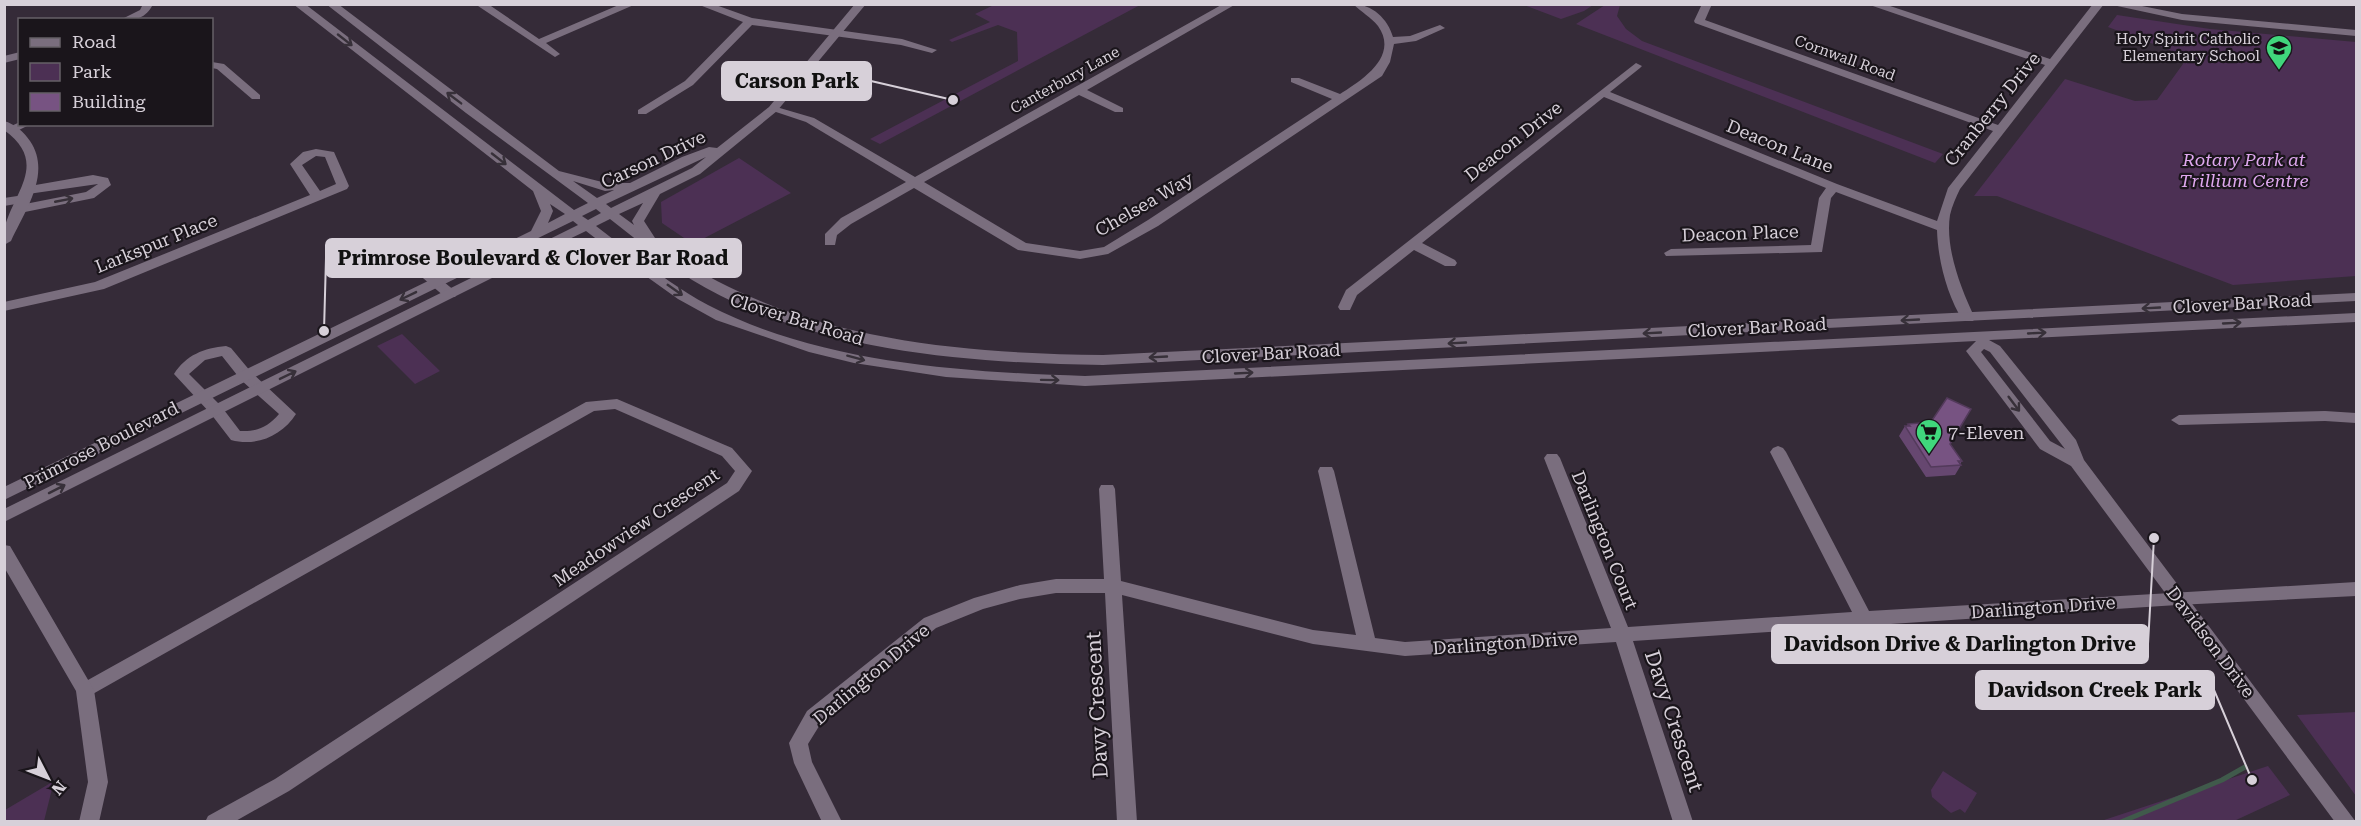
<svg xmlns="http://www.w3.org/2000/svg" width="2361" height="826" font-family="'Roboto Serif',serif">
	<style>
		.green { fill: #4c3054 }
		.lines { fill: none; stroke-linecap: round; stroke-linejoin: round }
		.stream { stroke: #405a4b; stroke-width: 5 }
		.street { fill: #7a6e7e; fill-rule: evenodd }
		.secondary { fill: #7a6e7e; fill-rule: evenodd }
		.wall { fill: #664770 }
		.building { fill: #775382; stroke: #533a5b; stroke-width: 1.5 }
		.oneway { stroke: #373039 }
		.labels { text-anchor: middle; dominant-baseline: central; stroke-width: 4.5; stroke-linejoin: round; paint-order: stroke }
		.far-poi-label { font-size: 15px; fill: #d7d0d9; stroke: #1a151b; text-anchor: end }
		.far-street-label { font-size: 15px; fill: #d7d0d9; stroke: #1a151b }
		.street-label { font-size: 18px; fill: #d7d0d9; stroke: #1a151b }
		.park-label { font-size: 18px; font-style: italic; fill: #dea7ee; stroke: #1a151b }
		.poi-label { font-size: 18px; fill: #d7d0d9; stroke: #1a151b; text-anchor: start }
		.near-street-label { font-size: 21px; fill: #d7d0d9; stroke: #1a151b }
		.leader { fill: none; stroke: #d7d0d9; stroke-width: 2 }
		.callout-dot { fill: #d7d0d9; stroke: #1a151b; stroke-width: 2 }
		.callout { fill: #d7d0d9; stroke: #d7d0d9; stroke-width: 2 }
		.callout-label { font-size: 20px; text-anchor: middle; font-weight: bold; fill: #111 }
	</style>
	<rect width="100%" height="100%" fill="#352b38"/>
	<path class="green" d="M996 4 1140 5 880 144 870 139 1018 61 1017 32 998 25 952 42 949 40 990 22 975 14Z
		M1524 5H1593L1584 11 1561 19Z
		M1605 5H1620L1617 16 1626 29 1642 41 1943 154 1935 163 1576 24Z
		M2117 15 2210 29 2356 42V276L2233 285 1997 196H1974L2065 79 2135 101 2157 100 2188 57 2108 27Z
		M739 158 791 193 693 244 662 223 661 202Z
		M402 334 440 371 415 384 377 346Z
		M2356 712V796L2297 715Z
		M2268 766 2290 795 2234 821H2101Z
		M1943 771 1977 793 1965 813 1960 809 1951 813 1932 797 1931 790Z
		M54 781 44 821H5V810Z"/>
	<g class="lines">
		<path class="stream" d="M2121 822 2222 780 2245 767"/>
		<path class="street" d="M143 4H153C146 19 135 20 120 20L140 10Z
			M475 4H488L539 39 621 4H636L546 43 560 54 555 57Z
			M697 4H713L752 18 902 39 937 50 932 53 901 45 752 25 693 85 646 114H638V110L685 81 743 22Z
			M1223 4H1236L1087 90 1123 108V112H1115L1079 95 924 182 1026 243 1080 251 1104 247 1148 220 1332 99 1291 82V78H1299L1340 94C1360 81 1400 57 1378 26 1371 17 1361 12 1353 4 1372 4 1388 19 1393 37L1410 36 1440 25 1445 28 1416 41 1394 44 1390 62 1382 76 1158 226 1108 254 1080 259 1018 250 914 188 851 224 837 235 835 245H825V234L841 218 906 182 806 122 767 109 773 106 814 118 915 177Z
			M1702 4H1712L1705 20 1998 125 2045 65 1867 4H1884L2050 59 2093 4H2104L1960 189C1956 197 1952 206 1950 215 1945 247 1960 287 1975 318L1973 321H1963C1947 295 1938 261 1937 230L1836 192 1831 198 1822 252 1666 256 1664 253 1671 249 1811 245 1819 198 1826 188 1604 97 1422 243 1455 260 1457 263 1455 266H1445L1414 250 1357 295 1350 310H1340L1338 307 1346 290 1636 63 1642 66 1640 68 1610 92 1837 184 1937 221 1948 188 1993 131 1695 23 1694 21Z
			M2108 4H2132L2182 14 2356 30V36L2182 20Z
			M20 52V59L4 63V56Z
			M212 62 224 64 260 95V99H252L217 69 212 68Z
			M20 122V124H31L17 131H9V127Z
			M316 149 334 152 349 186 347 189 104 289 4 311V302L95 282 310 195 290 164 303 152ZM316 156 325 157 336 184 320 191 302 165Z
			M93 175 108 178 111 185 94 198 20 213 14 209 20 205 86 192 98 184 28 194 24 193V187Z
			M24 195 30 199 28 202 4 206V198Z
			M446 241 451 242 490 277 483 281 478 280 443 249 425 252 417 260 455 291 457 294 455 297H445L402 260 416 245Z
			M226 346 231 348 251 372 296 414C282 436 256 447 231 440L211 414 174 374C186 355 204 348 226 346ZM222 356 241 380 279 414C268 427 257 432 240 431L221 406 189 374 205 360Z
			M617 399 732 448 752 471 739 491 289 791 234 822H205L208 816 275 779 727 483 735 471 722 456 615 409 594 411 91 695 85 698 79 695 76 690 79 685 586 402Z
			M2325 411 2356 413V423L2325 421 2179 425 2171 420 2179 415Z
			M1778 446 1783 448 1786 452 1869 611 2356 582V596L2177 605 1633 641 1693 822H1673L1616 642 1405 656 1313 644 1122 595 1137 822H1117L1105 593H1056L1020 599 983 609 936 628 821 723 808 744 812 762 842 822H822L794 763 789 743 807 711 924 618 974 598 1020 585 1056 579H1104L1099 489 1101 485H1113L1115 489 1121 581 1313 630 1356 635 1318 471 1320 467H1332L1334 471 1375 638 1405 642 1611 628 1544 458 1547 454H1557L1560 458 1628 627 1852 612 1770 452 1773 448Z"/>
		<path class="secondary" d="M293 4H305L574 210 588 203 466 113 326 4H338L559 171 606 183H630L682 157 709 147 717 148 769 107 855 4H866L777 111 700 174 660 194 644 221 655 238 653 240C781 338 947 353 1103 355L2356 293V301L1103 365C971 363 824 353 706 288 671 269 641 243 610 219L596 226C632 253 667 283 708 305 819 363 961 372 1085 376L2356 313V322L1989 340 2000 346 2076 440 2084 460 2356 822H2335L2071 466 2040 449 1966 351 1976 341 1085 386 946 377 854 363 809 352 716 320 678 299 622 259 573 249 549 254 544 252 4 522V509L578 225 573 221 4 500V487L531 231 541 211 533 191ZM706 157 692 168 611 208 606 204ZM573 181 605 191 614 190 597 198ZM643 203 632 221 634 225 619 214ZM550 204 565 214 548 223 553 211ZM596 209 601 213 588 220 582 216ZM586 231 608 248 573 241 561 243ZM1984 349 1990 352 2065 449 2050 441 1981 352Z
			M4 121C15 124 24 132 30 141 52 173 25 211 11 241L4 245C4 239 3 232 5 226 16 189 48 162 4 130Z
			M4 545 10 546 94 690 108 782 99 822H79L88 782 76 691 4 567Z"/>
	</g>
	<path class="wall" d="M1908 424 1950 444 1962 461 1960 464 1961 465 1955 475 1926 477 1899 436 1905 426H1907Z"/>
	<path class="building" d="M1947 398 1971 409 1950 444 1962 461H1958L1961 465 1931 467 1905 426H1910L1908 424 1931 422Z"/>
	<defs><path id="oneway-shaft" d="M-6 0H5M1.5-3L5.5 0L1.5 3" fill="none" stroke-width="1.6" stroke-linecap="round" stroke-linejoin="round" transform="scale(1.5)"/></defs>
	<g class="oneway">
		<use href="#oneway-shaft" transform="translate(345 40) rotate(38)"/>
		<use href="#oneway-shaft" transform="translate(454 98) rotate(-143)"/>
		<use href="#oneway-shaft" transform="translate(499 159) rotate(38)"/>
		<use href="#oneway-shaft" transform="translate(64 200) rotate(-11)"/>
		<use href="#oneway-shaft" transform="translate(675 290) rotate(35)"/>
		<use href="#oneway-shaft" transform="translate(408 296) rotate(154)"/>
		<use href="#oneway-shaft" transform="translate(2151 308) rotate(177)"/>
		<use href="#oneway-shaft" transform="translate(1910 320) rotate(177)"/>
		<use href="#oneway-shaft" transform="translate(2232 323) rotate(-3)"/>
		<use href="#oneway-shaft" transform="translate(1652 333) rotate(177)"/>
		<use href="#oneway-shaft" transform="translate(2037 333) rotate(-3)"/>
		<use href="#oneway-shaft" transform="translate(1457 343) rotate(177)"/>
		<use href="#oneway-shaft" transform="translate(1158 357) rotate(177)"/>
		<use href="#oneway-shaft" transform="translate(856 358) rotate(15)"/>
		<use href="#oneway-shaft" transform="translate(1244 373) rotate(-3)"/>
		<use href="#oneway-shaft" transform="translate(288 375) rotate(-26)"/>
		<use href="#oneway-shaft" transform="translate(1050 380) rotate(1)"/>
		<use href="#oneway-shaft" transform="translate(2014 404) rotate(53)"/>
		<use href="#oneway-shaft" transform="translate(57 489) rotate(-27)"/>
	</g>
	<defs>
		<g id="school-pin" transform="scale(1.35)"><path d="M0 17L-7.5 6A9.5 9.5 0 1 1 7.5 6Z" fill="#40d77c" stroke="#1a151b"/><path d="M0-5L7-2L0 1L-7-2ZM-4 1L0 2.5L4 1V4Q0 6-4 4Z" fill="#111"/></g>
		<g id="supermarket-pin" transform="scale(1.35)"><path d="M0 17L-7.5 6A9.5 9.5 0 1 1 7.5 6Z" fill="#40d77c" stroke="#1a151b"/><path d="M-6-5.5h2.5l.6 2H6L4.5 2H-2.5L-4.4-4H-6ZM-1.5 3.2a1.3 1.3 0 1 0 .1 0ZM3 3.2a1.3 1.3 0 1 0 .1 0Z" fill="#111"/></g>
	</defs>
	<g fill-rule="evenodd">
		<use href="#school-pin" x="2279" y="48"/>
		<use href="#supermarket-pin" x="1929" y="432"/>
	</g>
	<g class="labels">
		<g class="far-poi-label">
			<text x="2260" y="39">Holy Spirit Catholic<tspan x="2260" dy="17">Elementary School</tspan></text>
		</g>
		<g class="far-street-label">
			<text transform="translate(1845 58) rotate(20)">Cornwall Road</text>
			<text transform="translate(1065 80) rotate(-29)">Canterbury Lane</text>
		</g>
		<g class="street-label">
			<text transform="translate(1992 109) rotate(-51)">Cranberry Drive</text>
			<text transform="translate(1513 141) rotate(-38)">Deacon Drive</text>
			<text transform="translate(1780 146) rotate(22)">Deacon Lane</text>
			<text transform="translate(653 159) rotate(-25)">Carson Drive</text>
			<text transform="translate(1144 204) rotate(-30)">Chelsea Way</text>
			<text transform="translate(1740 233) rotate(-2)">Deacon Place</text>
			<text transform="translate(156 243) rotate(-22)">Larkspur Place</text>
			<text transform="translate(2242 303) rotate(-3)">Clover Bar Road</text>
			<text transform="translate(797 319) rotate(17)">Clover Bar Road</text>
			<text transform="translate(1757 327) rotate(-3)">Clover Bar Road</text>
			<text transform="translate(1271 353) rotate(-3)">Clover Bar Road</text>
			<text transform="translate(101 445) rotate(-27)">Primrose Boulevard</text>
			<text transform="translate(636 527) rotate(-34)">Meadowview Crescent</text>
			<text transform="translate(1605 540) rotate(68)">Darlington Court</text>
			<text transform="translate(2043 607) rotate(-4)">Darlington Drive</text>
			<text transform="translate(2211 642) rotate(53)">Davidson Drive</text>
			<text transform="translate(1505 643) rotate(-4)">Darlington Drive</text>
			<text transform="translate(871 674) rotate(-40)">Darlington Drive</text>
		</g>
		<g class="park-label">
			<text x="2244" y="159">Rotary Park at<tspan x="2244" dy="21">Trillium Centre</tspan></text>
		</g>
		<g class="poi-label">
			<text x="1948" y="432">7-Eleven</text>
		</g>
		<g class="near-street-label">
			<text transform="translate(1097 705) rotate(-93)">Davy Crescent</text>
			<text transform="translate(1674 721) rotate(72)">Davy Crescent</text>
		</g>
	</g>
	<path class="leader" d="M953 100L871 81M324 331L326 258M2154 538L2148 644M2252 780L2214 690"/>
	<g class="callout-dot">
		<circle cx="953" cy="100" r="6"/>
		<circle cx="324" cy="331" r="6"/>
		<circle cx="2154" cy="538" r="6"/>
		<circle cx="2252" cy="780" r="6"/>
	</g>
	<g class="callout">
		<rect x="722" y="62" width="149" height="38" rx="6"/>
		<rect x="326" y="239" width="415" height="38" rx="6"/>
		<rect x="1772" y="625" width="376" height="38" rx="6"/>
		<rect x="1976" y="671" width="238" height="38" rx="6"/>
	</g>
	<g class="callout-label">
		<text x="797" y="88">Carson Park</text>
		<text x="533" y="265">Primrose Boulevard &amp; Clover Bar Road</text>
		<text x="1960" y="651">Davidson Drive &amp; Darlington Drive</text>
		<text x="2095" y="697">Davidson Creek Park</text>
	</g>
	<rect width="2361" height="826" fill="none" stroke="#d7d0d9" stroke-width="12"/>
	<rect x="18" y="18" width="195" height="108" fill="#1a151b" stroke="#666067" stroke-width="1.5"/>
	<rect x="30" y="38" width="30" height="9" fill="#7a6e7e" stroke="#666067" stroke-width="1.5"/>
	<text x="72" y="48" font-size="18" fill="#d7d0d9">Road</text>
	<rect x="30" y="63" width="30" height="18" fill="#4c3054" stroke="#666067" stroke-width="1.5"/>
	<text x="72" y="78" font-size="18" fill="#d7d0d9">Park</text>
	<rect x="30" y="93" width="30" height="18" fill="#775382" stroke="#666067" stroke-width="1.5"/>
	<text x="72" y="108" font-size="18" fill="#d7d0d9">Building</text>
	<g transform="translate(48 778) rotate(132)" stroke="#1a151b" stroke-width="4.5" paint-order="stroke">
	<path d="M0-4.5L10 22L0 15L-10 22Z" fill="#d7d0d9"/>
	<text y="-9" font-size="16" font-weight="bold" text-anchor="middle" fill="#d7d0d9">N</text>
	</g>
</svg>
